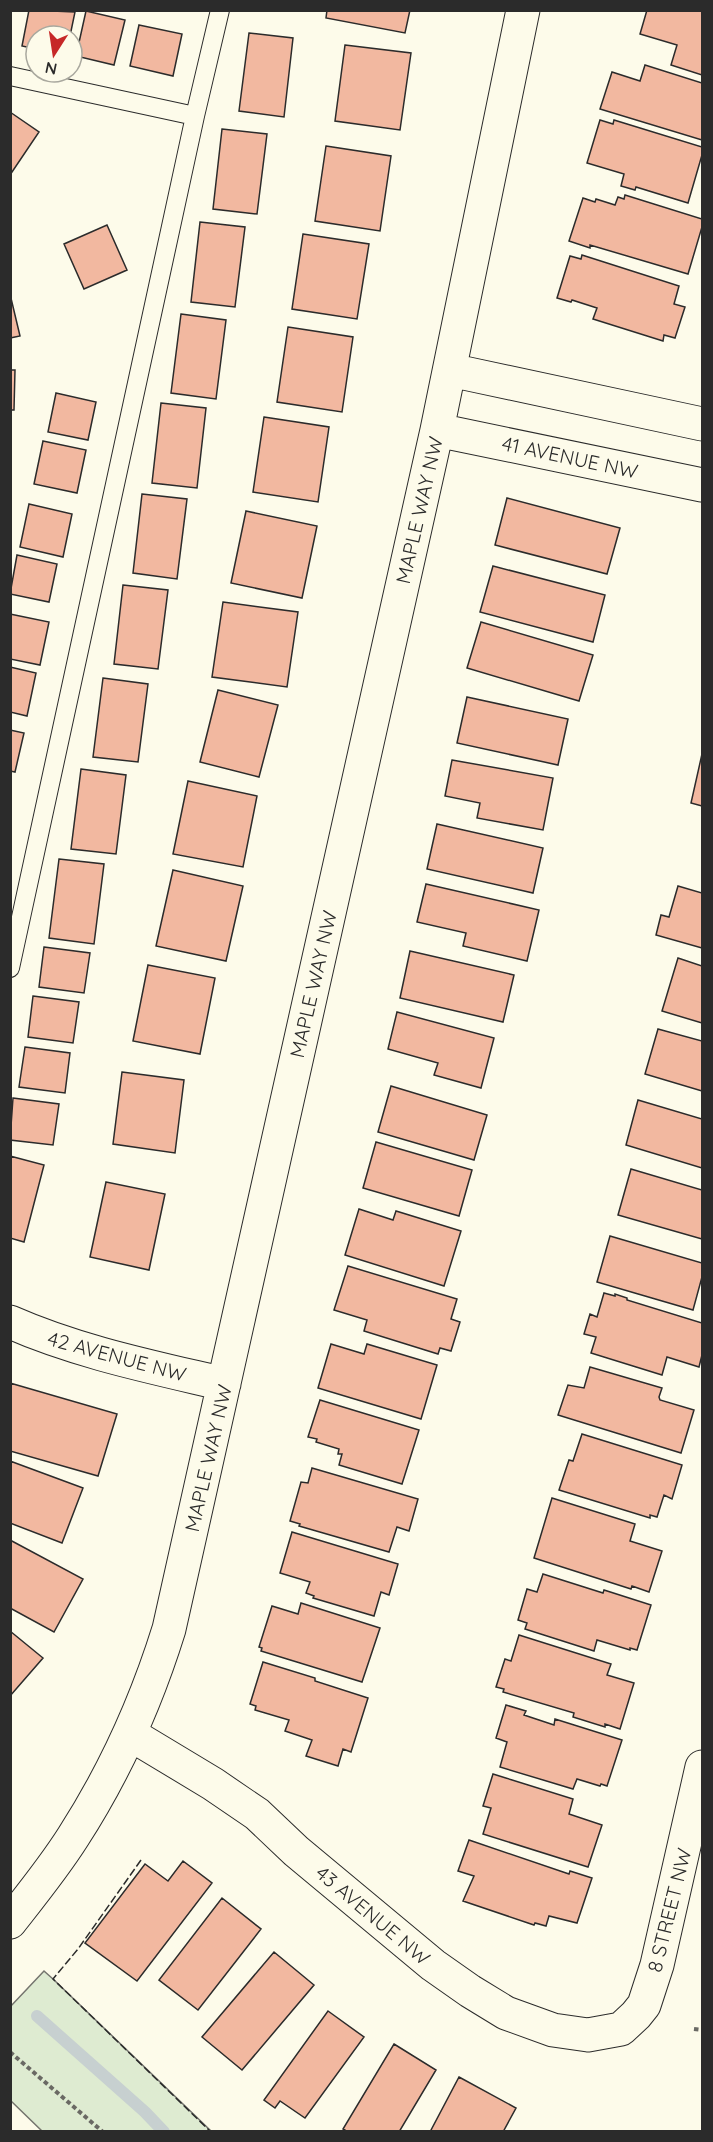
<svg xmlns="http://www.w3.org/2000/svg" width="713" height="2142" font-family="Quicksand,sans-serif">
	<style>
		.green { fill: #deebd1; stroke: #74746e; stroke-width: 1.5 }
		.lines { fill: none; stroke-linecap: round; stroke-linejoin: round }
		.stream { stroke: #c7d0d0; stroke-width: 12 }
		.building { fill: #f2b8a0; stroke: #2b2b2b; stroke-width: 1.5 }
		.lane-casing { stroke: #2b2b2b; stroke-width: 20 }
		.street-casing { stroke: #2b2b2b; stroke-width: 35 }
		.path { stroke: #6a6964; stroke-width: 4; stroke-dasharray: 4.5 3; stroke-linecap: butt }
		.lane { stroke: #fdfbea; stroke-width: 18 }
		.street { stroke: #fdfbea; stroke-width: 33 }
		.fence { stroke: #2b2b2b; stroke-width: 1.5; stroke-dasharray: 8 3; stroke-linecap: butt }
		.labels { text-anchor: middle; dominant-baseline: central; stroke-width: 4.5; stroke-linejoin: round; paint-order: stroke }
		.street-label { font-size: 20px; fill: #2b2b2b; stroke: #fdfbea }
	</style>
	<rect width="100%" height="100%" fill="#fdfbea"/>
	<path class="green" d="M44 1971 53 1979 211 2131H42L11 2101 10 2007Z"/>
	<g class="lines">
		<path class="stream" d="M37 2016 145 2112 164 2132"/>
	</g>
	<path class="building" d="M29 10 75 12 70 36H36V49L22 46Z
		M327 10H410L405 33 326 18Z
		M647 10H702V75L671 65 677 45 640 34Z
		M86 11 125 20 114 65 76 56Z
		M139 25 182 34 173 76 130 66Z
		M249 33 293 38 284 117 239 111Z
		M345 45 411 53 400 130 335 121Z
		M645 65 702 83V140L600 109 612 72 640 81Z
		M10 112 39 132 12 172 10 170Z
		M600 120 613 124 614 120 702 147V155L688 203 636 187 635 190 621 186 624 174 587 163Z
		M222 129 267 134 257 214 213 209Z
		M326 146 391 156 380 231 315 221Z
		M625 195 702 219V227L688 274 590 245V248L569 241 583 198 595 202 596 199 615 205 618 197 624 199Z
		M200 222 245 227 235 307 191 302Z
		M107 225 127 270 84 289 64 244Z
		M303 234 369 244 357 319 292 309Z
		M582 255 679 286 674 304 685 307 675 338 664 335 663 341 593 319 597 308 572 300 571 302 557 298 570 256 581 259Z
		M10 294 20 336 10 338Z
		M181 314 226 320 216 399 171 393Z
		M288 327 353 337 342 412 277 402Z
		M10 370H15L14 410H10Z
		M56 393 96 402 88 440 48 432Z
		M161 403 206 408 197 488 152 483Z
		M264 417 329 427 318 502 253 492Z
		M43 441 86 450 77 493 34 484Z
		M142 494 187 499 177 579 133 573Z
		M507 498 620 528 607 574 495 545Z
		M29 504 72 514 63 557 20 547Z
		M246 511 317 526 302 598 231 583Z
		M17 555 57 564 49 602 10 594Z
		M493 566 605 595 593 642 480 612Z
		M123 585 168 590 158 669 114 664Z
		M223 602 298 612 287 687 212 677Z
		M10 614 49 622 40 665 10 659Z
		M481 622 593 655 579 701 467 668Z
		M10 667 36 673 27 716 10 712Z
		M103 678 148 684 138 762 93 757Z
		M218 690 278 705 259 777 200 762Z
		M467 697 568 719 558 765 457 743Z
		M10 730 24 733 15 772 10 771Z
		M702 754V806L691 803Z
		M452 760 553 778 543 830 477 818 480 803 445 796Z
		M81 769 126 775 116 854 71 849Z
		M188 781 257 796 243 867 173 854Z
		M437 824 543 848 533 893 427 869Z
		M59 859 104 864 94 944 49 938Z
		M173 870 243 886 226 961 156 946Z
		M426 884 539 910 527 961 463 946 466 933 417 922Z
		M678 886 702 893V948L656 935 661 915 669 917Z
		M44 947 90 953 84 993 39 987Z
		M410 951 514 975 503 1022 400 998Z
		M678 958 702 966V1023L662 1011Z
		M148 965 215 978 200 1054 133 1041Z
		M33 996 79 1002 73 1043 28 1037Z
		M397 1012 494 1038 481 1088 434 1075 438 1063 388 1049Z
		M658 1029 702 1041V1091L645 1074Z
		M25 1047 70 1053 65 1093 19 1087Z
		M122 1072 184 1080 175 1153 113 1144Z
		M391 1086 487 1115 474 1160 378 1132Z
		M13 1098 59 1104 53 1145 10 1140Z
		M638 1100 702 1119V1168L626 1145Z
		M376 1142 472 1170 459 1216 363 1188Z
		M10 1156 44 1165 24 1242 10 1238Z
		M631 1169 702 1190V1239L618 1215Z
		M106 1182 165 1194 149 1270 90 1257Z
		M359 1209 393 1220 396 1211 461 1231 444 1286 345 1255Z
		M610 1236 702 1263V1277L693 1310 597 1282Z
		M348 1266 457 1299 451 1319 460 1322 451 1351 440 1348 438 1354 364 1331 367 1320 334 1310Z
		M604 1293 615 1296V1294L627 1298V1300L702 1323V1355L699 1367 667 1357 662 1375 591 1353 596 1337 584 1334 590 1314 597 1317Z
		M331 1344 364 1354 367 1344 437 1365 421 1419 318 1388Z
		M590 1367 662 1388 659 1397 660 1400 694 1410 681 1453 558 1415 568 1385 584 1388Z
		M10 1383 117 1414 98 1476 10 1451Z
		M320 1400 419 1430 402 1484 339 1465 342 1454H338L339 1449 316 1442 317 1439 308 1437Z
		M582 1434 682 1465 672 1499 664 1495 657 1517 650 1515V1518L559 1490 569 1460 573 1461Z
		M10 1461 83 1488 62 1543 10 1523Z
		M312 1468 418 1499 409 1531 397 1527 389 1552 299 1526 300 1524 290 1521 301 1482 308 1483Z
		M552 1498 635 1524 630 1541 662 1551 649 1592 632 1586 631 1589 534 1558Z
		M292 1532 398 1564 389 1595 381 1592 374 1616 313 1598 314 1596 306 1593 310 1582 280 1573Z
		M10 1540 83 1579 54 1632 10 1608Z
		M543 1574 603 1593 604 1590 651 1605 637 1650 630 1648V1650L597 1640 594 1651 525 1629 527 1623 518 1620 527 1589 537 1592Z
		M301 1603 380 1628 362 1682 261 1651 262 1648 259 1647 272 1606 298 1614Z
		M10 1631 43 1658 10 1696Z
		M519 1635 611 1664 607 1675 634 1683 620 1729 605 1724V1727L573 1717 574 1713 503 1692 504 1689 496 1687 505 1659 511 1661Z
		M263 1662 315 1678V1681L368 1698 351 1752 343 1749 338 1766 306 1756 312 1740 285 1731 289 1720 255 1710 256 1706 250 1704Z
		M506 1705 526 1711 524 1715 554 1725 555 1719 622 1740 607 1786 601 1784 600 1786 577 1779 573 1789 500 1767 507 1742 496 1738Z
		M493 1774 573 1799 569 1814 602 1825 588 1867 483 1834 491 1808 483 1806Z
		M469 1840 569 1874 570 1871 592 1878 577 1923 549 1916 546 1926 535 1923 534 1925 463 1901 474 1876 458 1871Z
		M183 1861 212 1883 137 1981 85 1943 145 1864 168 1881Z
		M222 1898 261 1929 198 2010 159 1980Z
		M274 1952 314 1985 242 2070 202 2037Z
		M328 2011 364 2037 305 2118 280 2101 275 2108 264 2100Z
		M394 2044 436 2070 399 2132H348L343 2129Z
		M459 2077 516 2108 503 2132H430Z"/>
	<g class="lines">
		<g class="lane-casing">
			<path id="lane" d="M10 76 195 116
				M10 968 195 116 220 10"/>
		</g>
		<g class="street-casing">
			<path id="street" d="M450 370 702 424
				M437 430 702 485
				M10 1322C78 1352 152 1367 224 1384
				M130 1734 213 1784 257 1814 296 1851 433 1965 470 1991 506 2013 553 2030 588 2035 621 2029 636 2015 644 2005 657 1965 702 1767
				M10 1922C32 1894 54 1867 73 1837 115 1772 146 1703 169 1629L437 430 523 10"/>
		</g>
		<path class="path" d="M694 2029 702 2030
			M10 2052 103 2132"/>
		<use href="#lane" class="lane"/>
		<use href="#street" class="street"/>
		<path class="fence" d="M141 1860 78 1949 53 1979 211 2132"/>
	</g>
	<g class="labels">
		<g class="street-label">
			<text transform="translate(570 457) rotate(12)">41 AVENUE NW</text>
			<text transform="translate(419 510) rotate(-77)">MAPLE WAY NW</text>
			<text transform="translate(313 984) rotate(-77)">MAPLE WAY NW</text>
			<text transform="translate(117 1356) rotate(15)">42 AVENUE NW</text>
			<text transform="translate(208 1458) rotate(-77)">MAPLE WAY NW</text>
			<text transform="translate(669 1910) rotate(-76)">8 STREET NW</text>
			<text transform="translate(373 1915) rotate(40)">43 AVENUE NW</text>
		</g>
	</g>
	<rect width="713" height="2142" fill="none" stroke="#2b2b2b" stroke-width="24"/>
	<g transform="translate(54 54) rotate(192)"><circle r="28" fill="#fdfbea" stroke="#a9a89e" stroke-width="1.5"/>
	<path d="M0-4.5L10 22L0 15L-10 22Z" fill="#c62828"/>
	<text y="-9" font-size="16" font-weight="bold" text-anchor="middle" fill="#2b2b2b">N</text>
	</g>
</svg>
